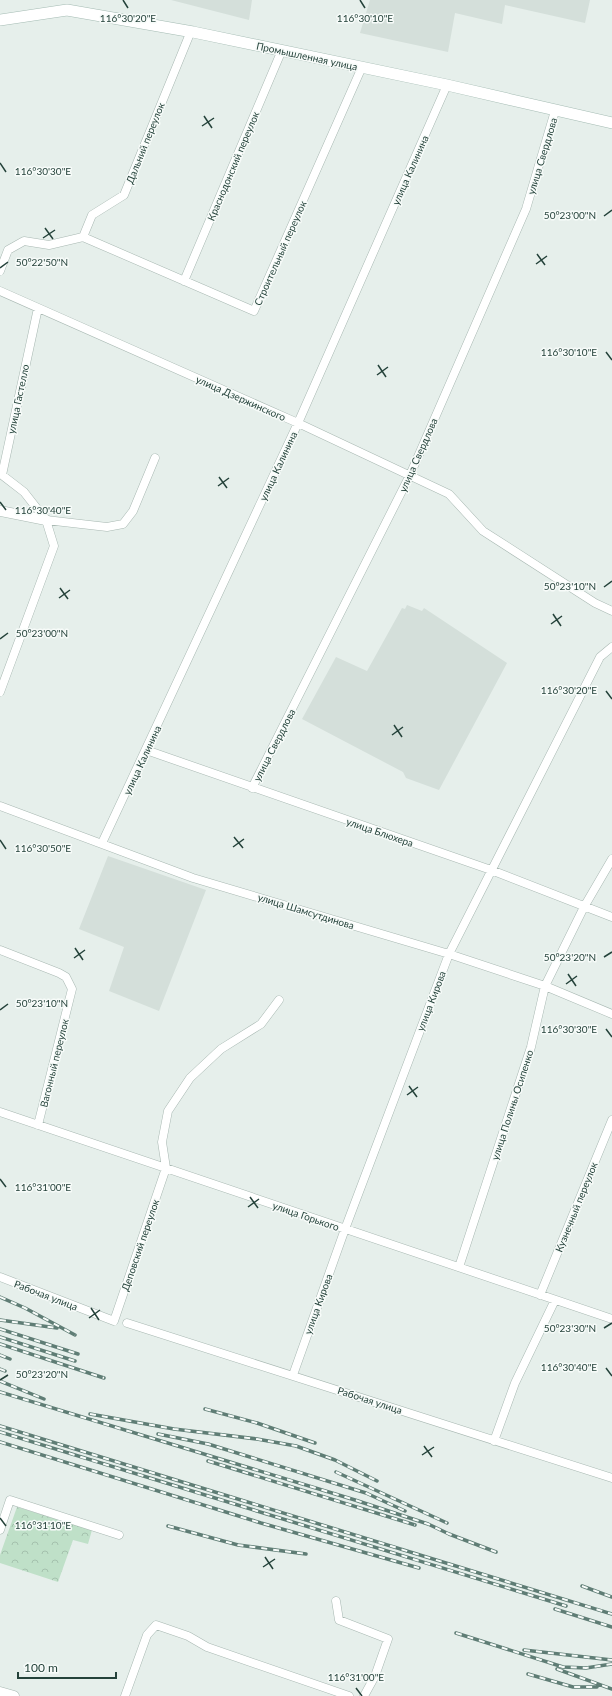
<svg xmlns="http://www.w3.org/2000/svg" width="612" height="1696" font-family="Lato,sans-serif">
	<style>
		.built { fill: #d4dfda }
		.forest { fill: url(#forest-crowns) }
		.lines { fill: none; stroke-linecap: round; stroke-linejoin: round }
		.minor-casing { stroke: #a8b8b2; stroke-width: 9 }
		.tertiary-casing { stroke: #a8b8b2; stroke-width: 11 }
		.secondary-casing { stroke: #a4bbb3; stroke-width: 12 }
		.minor { stroke: #fff; stroke-width: 8 }
		.tertiary { stroke: #fff; stroke-width: 10 }
		.secondary { stroke: #fff; stroke-width: 11 }
		.rail-casing { stroke: #5f7d75; stroke-width: 3.5 }
		.rail { stroke: #f7fbf9; stroke-width: 2; stroke-dasharray: 6; stroke-linecap: butt }
		.ticks { fill: none; stroke: #24423a; stroke-width: 1.5 }
		.labels { text-anchor: middle; dominant-baseline: central; stroke-width: 3; stroke-linejoin: round; paint-order: stroke }
		.street-label { font-size: 10px; fill: #24423a; stroke: #f7fbf9 }
		.ticks-label { font-size: 10px; text-anchor: middle; fill: #24423a; stroke: #f7fbf9; stroke-width: 3; stroke-linejoin: round; paint-order: stroke }
	</style>
	<defs>
		<pattern id="forest-crowns" width="20" height="18" patternUnits="userSpaceOnUse"><rect width="20" height="18" fill="#bfe0c8"/><path d="M2 6a3 3 0 1 1 6 0M12 15a3 3 0 1 1 6 0" fill="none" stroke="#a4c1ad"/></pattern>
	</defs>
	<rect width="100%" height="100%" fill="#e6efeb"/>
	<path class="built" d="M171 0H252L249 20Z
		M370 0H590L585 23 505 5 502 24 455 13 448 52 360 33Z
		M407 605 422 611 424 608 507 663 439 790 406 778 403 772 302 719 336 657 367 671 402 608 405 609Z
		M108 856 206 890 159 1011 109 991 124 947 79 929Z"/>
	<path class="forest" d="M17 1507 92 1530 88 1544 73 1540 58 1582 0 1563V1555Z"/>
	<g class="lines">
		<g class="minor-casing">
			<path id="minor" d="M83 237 254 311 362 67
				M0 271 8 250 24 241 49 245 83 237 92 215 124 195 191 31
				M184 281 282 50
				M0 291 298 423 449 494 483 531 595 603 612 611
				M46 520 107 527 123 524 133 511 155 458
				M0 692 54 546 46 520 24 492 2 475 38 308
				M146 750 491 870 612 917
				M252 788 410 475 526 209 555 111
				M0 806 193 878 449 954 545 986 612 1014
				M102 843 298 423 447 85
				M0 950 59 973 66 977 72 989 38 1125
				M0 1112 612 1319
				M459 1267 531 1047 545 986 584 907 612 859
				M0 1277 114 1321 166 1168 162 1142 168 1111 190 1078 221 1049 261 1024 279 1000
				M540 1295 612 1120
				M127 1323 612 1478
				M293 1375 345 1229 449 954 600 657 612 647
				M494 1441 515 1383 555 1300
				M0 1530 10 1500 119 1535
				M336 1601 339 1620 388 1639 375 1676 364 1696
				M125 1696 147 1635 156 1625 188 1636 207 1647 349 1696"/>
		</g>
		<g class="tertiary-casing">
			<path id="tertiary" d="M0 511 46 520
				M0 1692 14 1696"/>
		</g>
		<g class="secondary-casing">
			<path id="secondary" d="M0 20 67 10 193 32 447 85 612 123"/>
		</g>
		<use href="#minor" class="minor"/>
		<use href="#tertiary" class="tertiary"/>
		<use href="#secondary" class="secondary"/>
		<g class="rail-casing">
			<path id="rail" d="M0 1297 25 1308 75 1335
				M0 1320 57 1328
				M0 1329 78 1354
				M0 1337 75 1361
				M0 1344 104 1378
				M0 1355 10 1359
				M0 1369 5 1371
				M0 1381 44 1399
				M0 1392 355 1500 428 1524 449 1534 496 1552
				M205 1409 257 1423 315 1443
				M90 1414 174 1429 257 1439 296 1446 335 1460 377 1481
				M0 1426 612 1614
				M0 1432 566 1606
				M158 1434 208 1444 366 1493 405 1511
				M0 1442 261 1523 419 1568
				M208 1461 415 1525
				M336 1472 447 1523
				M168 1526 238 1545 306 1554
				M582 1586 612 1597
				M555 1609 612 1627
				M456 1633 563 1667 586 1668 612 1664
				M524 1650 612 1660
				M557 1669 612 1689
				M528 1674 573 1687H597"/>
		</g>
		<use href="#rail" class="rail"/>
	</g>
	<path class="ticks" d="M123 0 128 8M360 0 365 8M204 116 212 128M202 126 214 118M0 163 6 172M604 216 612 210M45 228 53 239M43 238 55 230M537 254 545 265M536 264 547 256M0 268 8 262M606 352 612 360M378 365 386 377M377 375 388 367M219 477 227 488M218 486 229 478M0 502 6 510M604 587 612 581M60 588 68 599M59 598 70 590M553 614 561 626M551 624 562 616M0 639 8 633M606 691 612 699M394 725 402 737M392 735 403 727M234 837 243 848M0 840 6 849M233 847 244 839M75 948 83 960M604 957 612 952M74 958 85 950M568 974 576 986M566 984 577 976M0 1010 8 1004M606 1029 612 1037M409 1086 417 1097M407 1095 418 1087M0 1179 6 1187M250 1197 258 1208M248 1207 259 1199M91 1308 99 1320M89 1318 100 1310M604 1328 612 1323M606 1368 612 1376M0 1380 8 1375M424 1446 432 1457M422 1455 434 1447M0 1518 6 1526M265 1557 273 1569M263 1567 275 1559M356 1688 362 1696"/>
	<g class="labels">
		<g class="street-label">
			<text transform="translate(307 56) rotate(12)">Промышленная улица</text>
			<text transform="translate(145 143) rotate(-68)">Дальний переулок</text>
			<text transform="translate(542 156) rotate(-73)">улица Свердлова</text>
			<text transform="translate(233 166) rotate(-67)">Краснодонский переулок</text>
			<text transform="translate(410 170) rotate(-66)">улица Калинина</text>
			<text transform="translate(280 253) rotate(-66)">Строительный переулок</text>
			<text transform="translate(241 398) rotate(24)">улица Дзержинского</text>
			<text transform="translate(18 399) rotate(-78)">улица Гастелло</text>
			<text transform="translate(418 455) rotate(-66)">улица Свердлова</text>
			<text transform="translate(278 466) rotate(-65)">улица Калинина</text>
			<text transform="translate(274 745) rotate(-63)">улица Свердлова</text>
			<text transform="translate(142 760) rotate(-65)">улица Калинина</text>
			<text transform="translate(380 832) rotate(19)">улица Блюхера</text>
			<text transform="translate(306 911) rotate(17)">улица Шамсутдинова</text>
			<text transform="translate(431 1001) rotate(-69)">улица Кирова</text>
			<text transform="translate(54 1063) rotate(-76)">Вагонный переулок</text>
			<text transform="translate(512 1105) rotate(-72)">улица Полины Осипенко</text>
			<text transform="translate(576 1207) rotate(-68)">Кузнечный переулок</text>
			<text transform="translate(306 1216) rotate(19)">улица Горького</text>
			<text transform="translate(140 1245) rotate(-71)">Деповский переулок</text>
			<text transform="translate(46 1295) rotate(21)">Рабочая улица</text>
			<text transform="translate(318 1304) rotate(-70)">улица Кирова</text>
			<text transform="translate(370 1400) rotate(18)">Рабочая улица</text>
		</g>
	</g>
	<g class="ticks-label">
		<text x="128" y="22">116°30'20"E</text>
		<text x="365" y="22">116°30'10"E</text>
		<text x="43" y="175">116°30'30"E</text>
		<text x="570" y="219">50°23'00"N</text>
		<text x="42" y="266">50°22'50"N</text>
		<text x="569" y="356">116°30'10"E</text>
		<text x="43" y="514">116°30'40"E</text>
		<text x="570" y="590">50°23'10"N</text>
		<text x="42" y="637">50°23'00"N</text>
		<text x="569" y="694">116°30'20"E</text>
		<text x="43" y="852">116°30'50"E</text>
		<text x="570" y="961">50°23'20"N</text>
		<text x="42" y="1007">50°23'10"N</text>
		<text x="569" y="1033">116°30'30"E</text>
		<text x="43" y="1191">116°31'00"E</text>
		<text x="570" y="1332">50°23'30"N</text>
		<text x="569" y="1371">116°30'40"E</text>
		<text x="42" y="1378">50°23'20"N</text>
		<text x="43" y="1529">116°31'10"E</text>
		<text x="356" y="1681">116°31'00"E</text>
	</g>
	<path d="M18 1672v6h98v-6" fill="none" stroke="#24423a" stroke-width="2"/>
	<text x="24" y="1672" font-size="12" fill="#24423a" stroke="#f7fbf9" stroke-width="3" paint-order="stroke">100 m</text>
</svg>
